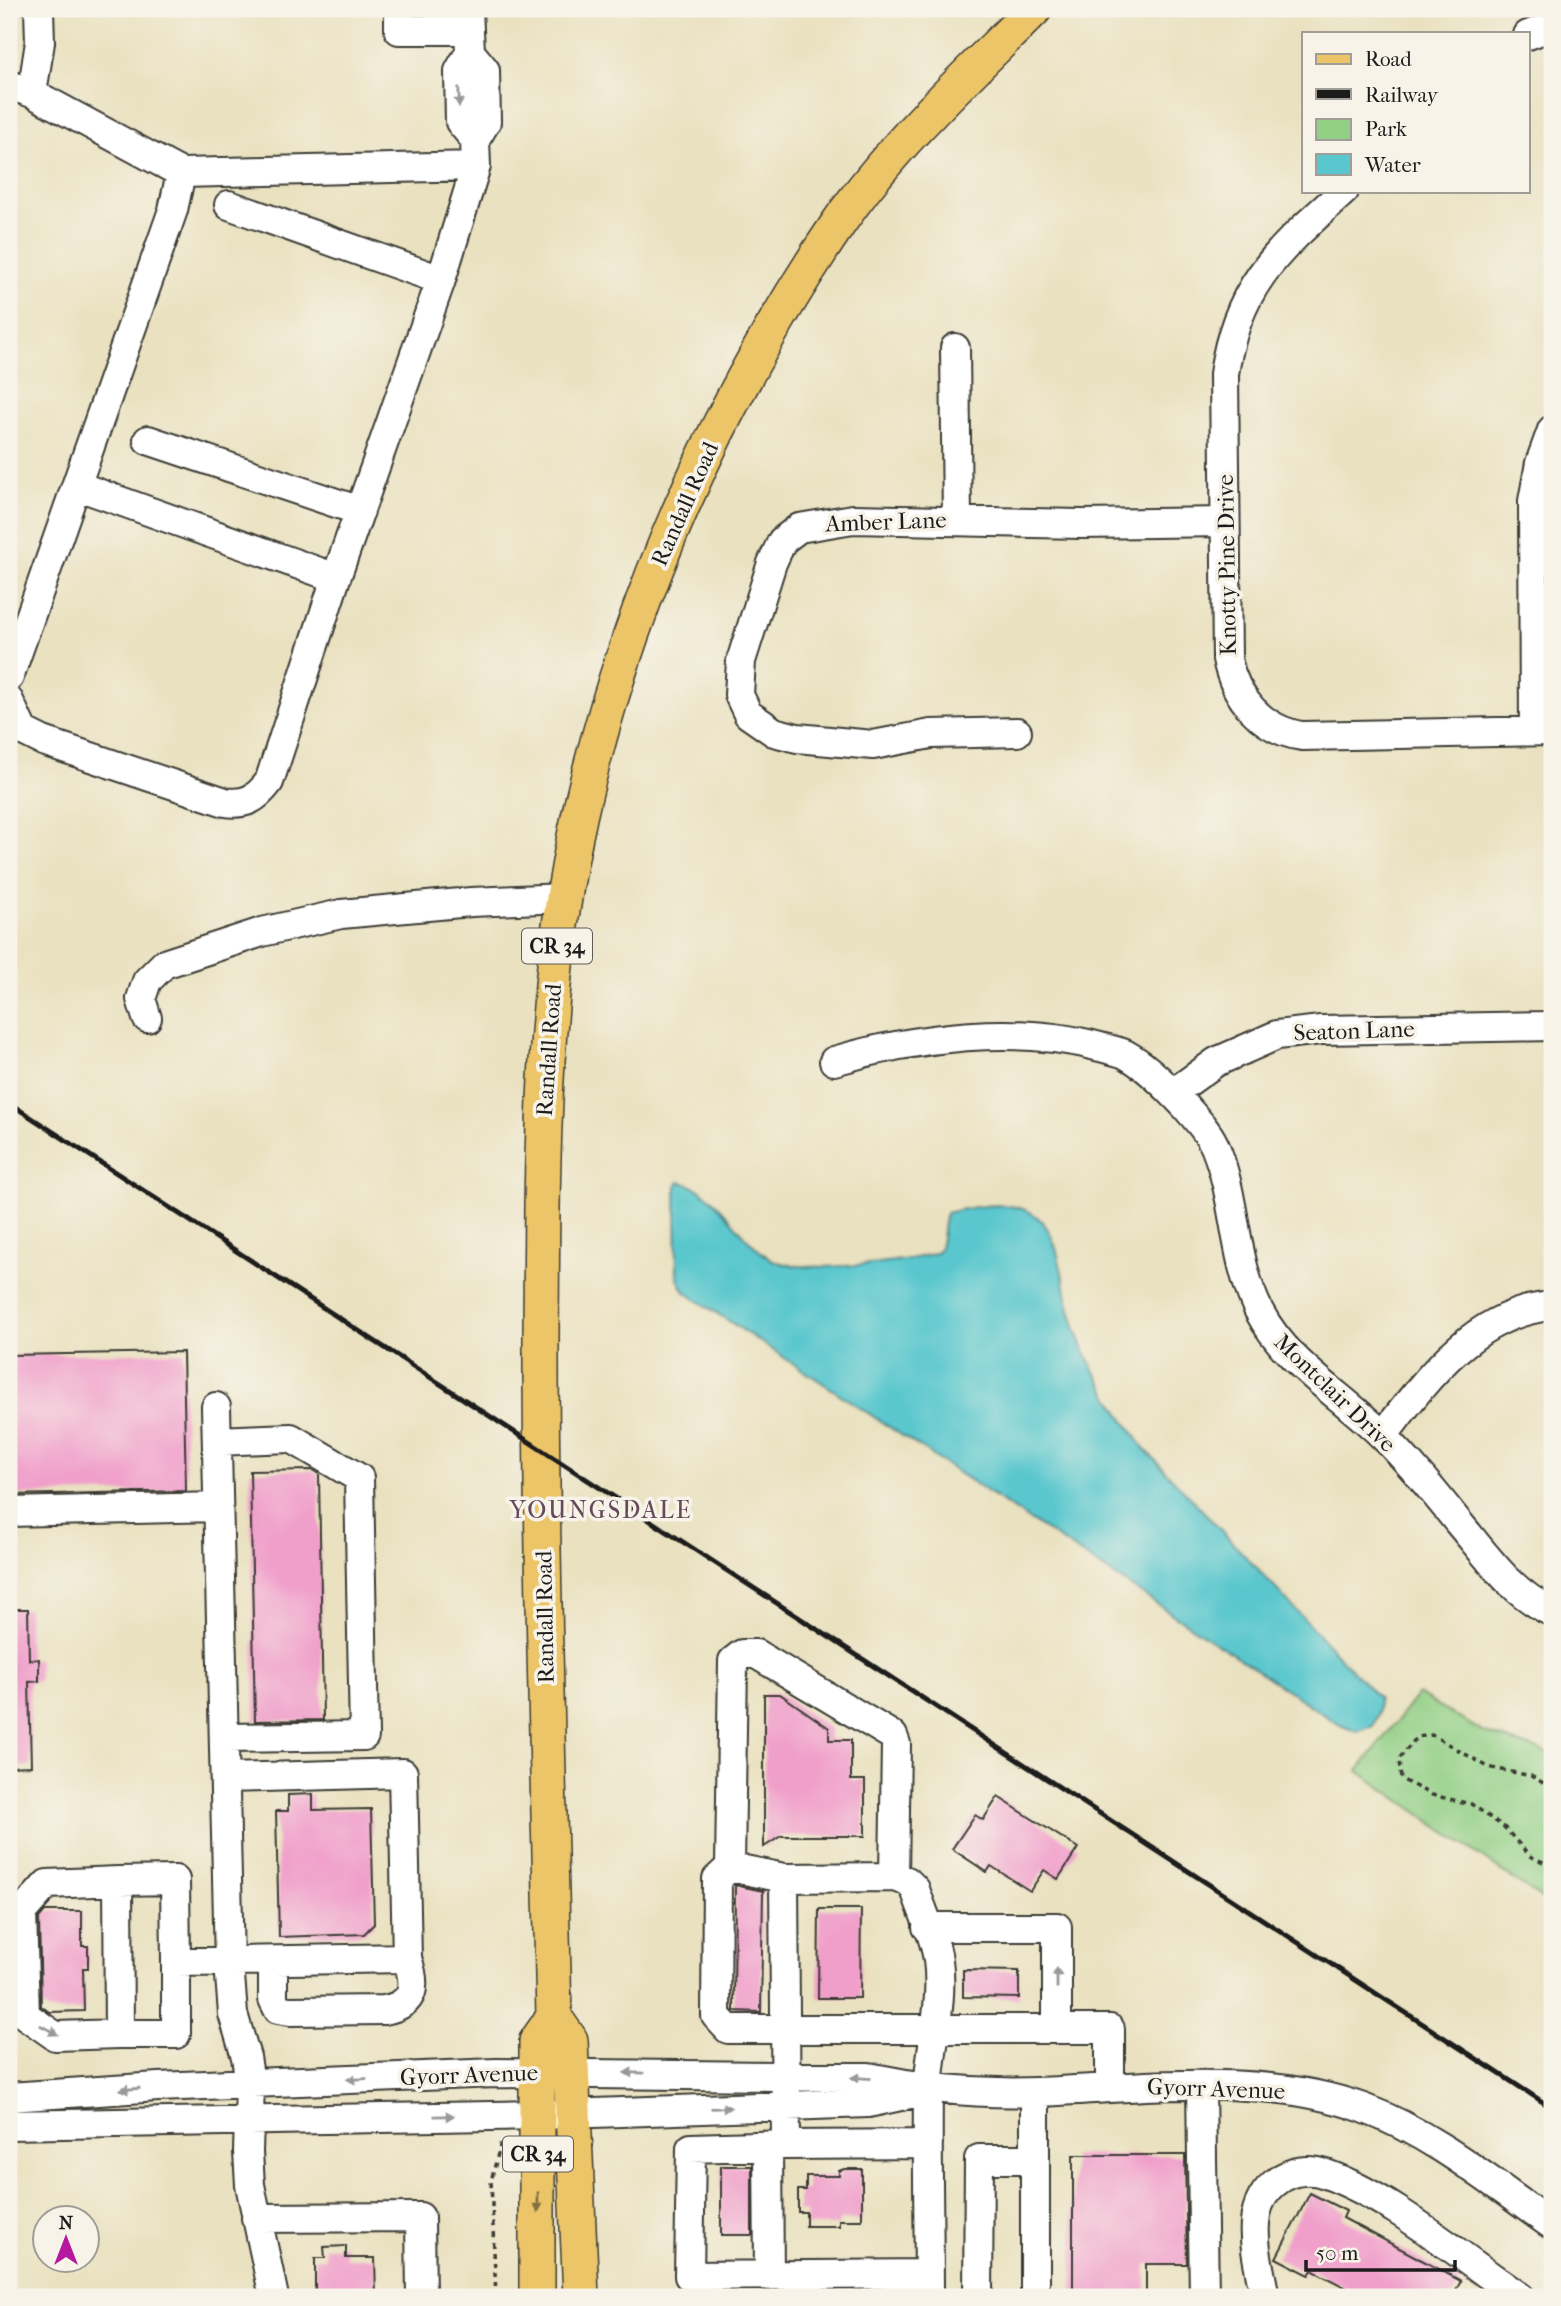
<svg xmlns="http://www.w3.org/2000/svg" width="1561" height="2306" font-family="'IM FELL French Canon',serif">
	<style>
		.green { fill: #91cf85; stroke: #567650; stroke-width: 2 }
		.water { fill: #5ac7ce; stroke: #3b7275; stroke-width: 2 }
		.building { fill: #f09fca }
		.lines { fill: none; stroke-linecap: round; stroke-linejoin: round }
		.minor-casing { stroke: #3b3a34; stroke-width: 32 }
		.major-casing { stroke: #3b3a34; stroke-width: 38 }
		.path { stroke: #3b3a34; stroke-width: 3.5; stroke-dasharray: 5 5; stroke-linecap: butt }
		.minor { stroke: #fff; stroke-width: 28 }
		.major { stroke: #edc569; stroke-width: 35 }
		.rail { stroke: #1c1c1c; stroke-width: 5 }
		.oneway { fill: #999 }
		.oneway2 { fill: #847042 }
		.labels { text-anchor: middle; dominant-baseline: central; stroke-width: 7; stroke-linejoin: round; paint-order: stroke }
		.shield { fill: #f7f3e8; stroke: #5e5c59; stroke-width: 2 }
		.shield-label { font-size: 21px; font-weight: bold; fill: #1c1c1c }
		.street-label { font-size: 23px; fill: #1c1c1c; stroke: #f7f3e8 }
		.neighbourhood-label { font-size: 24px; letter-spacing: 2px; fill: #664a59; stroke: #f7f3e8 }
	</style>
	<rect width="100%" height="100%" fill="#f7f3e8"/>
	<filter id="ink" filterUnits="userSpaceOnUse"><feTurbulence type="fractalNoise" baseFrequency=".0143" numOctaves="2"/><feDisplacementMap in="SourceGraphic" scale="14" xChannelSelector="R" yChannelSelector="G"/><feConvolveMatrix kernelMatrix="1 2 1 2 8 2 1 2 1" color-interpolation-filters="sRGB"/></filter>
	<filter id="wash" filterUnits="userSpaceOnUse"><feTurbulence type="fractalNoise" baseFrequency=".00686" numOctaves="4" result="noise"/><feDisplacementMap in="SourceGraphic" scale="28" xChannelSelector="R" yChannelSelector="G"/><feGaussianBlur stdDeviation="1.57" result="paint"/><feColorMatrix in="noise" values="0 0 0 0 0 0 0 0 0 0 0 0 0 0 0 0 0 1.4 0 .05"/><feComposite in="paint" operator="in"/></filter>
	<g filter="url(#wash)">
		<rect width="100%" height="100%" fill="#e9e1bf"/>
		<path class="green" d="M1418 1694 1485 1733 1552 1754V1906L1358 1771Z"/>
		<path class="water" d="M679 1182C717 1187 740 1243 773 1260 800 1274 909 1263 938 1252 944 1240 942 1226 946 1213 1081 1179 1046 1263 1082 1345 1097 1381 1121 1415 1143 1447L1378 1698V1714L1373 1726 1357 1732 1340 1725 685 1292 677 1277 676 1186Z"/>
		<g id="blocks">
			<path class="building" d="M183 1352 186 1491 9 1495V1355Z
				M312 1470 319 1474 323 1720 255 1721 250 1471Z
				M9 1609H28L29 1660 39 1659V1681L29 1682 31 1766 9 1767Z
				M764 1694H780L829 1728V1740H851V1780H865V1836H781L764 1847Z
				M313 1794V1810L371 1809 374 1924 364 1934 279 1937 276 1811H288V1795Z
				M998 1797 1078 1848 1058 1879 1044 1870 1030 1891 991 1866 987 1872 952 1849 975 1815 983 1820Z
				M735 1885 763 1891 761 2012 734 2011Z
				M819 1909H861L860 1998H818Z
				M45 1911H82V1946H88V1968H83L84 2011 49 2012 41 2006 39 1918Z
				M963 1970 1019 1971V1998L963 1997Z
				M1073 2155H1185L1187 2264H1146V2297H1073Z
				M721 2166H752V2235H721Z
				M844 2169H862V2220H839V2226H806V2212H798V2190H806V2176H839V2171Z
				M1310 2193 1346 2211 1343 2218 1461 2281 1452 2297H1364L1312 2270 1309 2275 1276 2258Z
				M346 2246V2258H375L376 2297H315V2258H325L324 2247Z"/>
		</g>
	</g>
	<g filter="url(#ink)">
		<use href="#blocks" fill-opacity="0" stroke="#3b3a34" stroke-width="2"/>
		<g class="lines">
			<g class="minor-casing">
				<path id="minor" d="M399 9V30H469
					M468 9 470 52 459 71 460 122 475 140
					M1528 35 1552 26
					M9 85 32 93 181 173
					M32 93 40 42 39 9
					M1344 191C1280 249 1237 283 1224 374L1227 659C1235 698 1262 730 1302 736L1552 731
					M229 205 441 280
					M955 348 957 520
					M148 440 360 511
					M78 486 336 578
					M9 677 173 210 181 173 476 166
					M9 701 23 731 43 741 225 802C246 805 256 799 269 782L336 578 441 280 476 166 475 140 486 122 485 70 470 52
					M1534 731 1533 501 1540 463 1552 430
					M1017 732 931 734 873 745 797 738 774 732 748 714 739 695 741 661 772 563 782 541 799 528 853 519 1082 524 1225 522
					M147 1018 141 999 147 981 164 964 262 932 341 914 471 902 564 898
					M834 1061C915 1037 1017 1024 1100 1047 1108 1049 1118 1051 1125 1054 1147 1066 1169 1089 1185 1106 1196 1119 1210 1133 1216 1149 1237 1202 1233 1259 1259 1311 1286 1363 1340 1394 1381 1434 1409 1461 1434 1492 1458 1522 1487 1556 1510 1592 1552 1612
					M1173 1093 1216 1062 1277 1035 1321 1030 1552 1026
					M216 1407 229 1963 233 2014 246 2057 250 2083 248 2152 250 2185 274 2297
					M1383 1436C1426 1379 1475 1312 1552 1306
					M217 1441 291 1438 359 1478 364 1736 224 1738
					M9 1512 218 1507
					M730 1867 784 1878
					M894 1877 896 1744 893 1736 756 1654H742L733 1661 730 1867 717 1879 716 2016 728 2029H1110V2087
					M118 1881 47 1884 22 1912 25 2015 55 2036 119 2034
					M927 1927H1057V2029
					M273 1961V1999L278 2009 290 2011 384 2010C417 2004 416 1984 407 1958
					M176 1962V2034H119L118 1881 175 1880 176 1962 407 1958 403 1773 225 1778
					M1201 2087 1204 2297
					M9 2097 158 2087 496 2073 868 2077C924 2089 980 2094 1037 2092 1144 2088 1260 2071 1363 2108 1433 2134 1492 2183 1552 2225
					M9 2125 539 2115 868 2103 919 2092
					M786 2145 928 2144
					M768 2146 769 2276
					M256 2218 420 2217 421 2297
					M929 2274 689 2276 691 2148 786 2145 784 1878 894 1877 907 1881 915 1889C922 1911 935 1937 938 1960 944 2005 929 2049 928 2094 927 2161 929 2229 929 2297
					M978 2297 979 2159H1035
					M1035 2297V2092
					M1265 2297C1261 2274 1253 2248 1255 2223 1257 2187 1291 2162 1326 2174 1391 2197 1462 2258 1520 2297"/>
			</g>
			<g class="major-casing">
				<path id="major" d="M537 2297V2041L554 2017
					M581 2297 570 2040 554 2017C549 1791 541 1565 541 1338 542 1162 541 986 580 813 628 603 717 402 838 224 893 144 966 77 1034 9"/>
			</g>
			<path class="path" d="M1552 1788 1531 1776 1488 1767 1432 1735 1417 1737 1399 1759 1401 1779 1432 1795 1471 1804 1504 1827 1530 1856 1552 1866
				M496 2297 491 2181 501 2142"/>
			<use href="#minor" class="minor"/>
			<use href="#major" class="major"/>
			<path class="rail" d="M9 1103 1552 2108"/>
		</g>
		<defs><path id="oneway-solid" d="M-6-.8H1V-3.2L6.5 0L1 3.2V.8H-6Z" transform="scale(1.75)"/></defs>
		<g class="oneway">
			<use href="#oneway-solid" transform="translate(459 97) rotate(89)"/>
			<use href="#oneway-solid" transform="translate(1057 1978) rotate(-90)"/>
			<use href="#oneway-solid" transform="translate(49 2030) rotate(28)"/>
			<use href="#oneway-solid" transform="translate(634 2073) rotate(-179)"/>
			<use href="#oneway-solid" transform="translate(861 2078) rotate(-177)"/>
			<use href="#oneway-solid" transform="translate(357 2079) rotate(178)"/>
			<use href="#oneway-solid" transform="translate(130 2089) rotate(176)"/>
			<use href="#oneway-solid" transform="translate(721 2108) rotate(-2)"/>
			<use href="#oneway-solid" transform="translate(444 2116) rotate(-1)"/>
		</g>
		<use class="oneway2" href="#oneway-solid" transform="translate(538 2202) rotate(90)"/>
	</g>
	<g class="labels">
		<g class="shield">
			<rect x="522" y="928.5" width="70" height="35" rx="5"/>
			<rect x="503" y="2136.5" width="70" height="35" rx="5"/>
		</g>
		<g class="shield-label">
			<text x="557" y="946">CR 34</text>
			<text x="538" y="2154">CR 34</text>
		</g>
		<g class="street-label">
			<text transform="translate(685 504) rotate(-66)">Randall Road</text>
			<text transform="translate(886 522) rotate(-2)">Amber Lane</text>
			<text transform="translate(1227 565) rotate(-91)">Knotty Pine Drive</text>
			<text transform="translate(1354 1031) rotate(-2)">Seaton Lane</text>
			<text transform="translate(549 1050) rotate(-86)">Randall Road</text>
			<text transform="translate(1335 1393) rotate(44)">Montclair Drive</text>
			<text transform="translate(545 1617) rotate(-91)">Randall Road</text>
			<text transform="translate(469 2075) rotate(-2)">Gyorr Avenue</text>
			<text transform="translate(1216 2089) rotate(2)">Gyorr Avenue</text>
		</g>
		<g class="neighbourhood-label">
			<text x="601" y="1510">YOUNGSDALE</text>
		</g>
	</g>
	<rect width="1561" height="2306" fill="none" stroke="#f7f3e8" stroke-width="35"/>
	<rect x="1302" y="32" width="228" height="161" fill="#f7f3e8" stroke="#9f9d96" stroke-width="2"/>
	<rect x="1316" y="54" width="35" height="10" fill="#edc569" stroke="#9f9d96" stroke-width="2"/>
	<text x="1365" y="66" font-size="21" fill="#1c1c1c">Road</text>
	<rect x="1316" y="89" width="35" height="10" fill="#1c1c1c" stroke="#9f9d96" stroke-width="2"/>
	<text x="1365" y="102" font-size="21" fill="#1c1c1c">Railway</text>
	<rect x="1316" y="119" width="35" height="21" fill="#91cf85" stroke="#9f9d96" stroke-width="2"/>
	<text x="1365" y="136" font-size="21" fill="#1c1c1c">Park</text>
	<rect x="1316" y="154" width="35" height="21" fill="#5ac7ce" stroke="#9f9d96" stroke-width="2"/>
	<text x="1365" y="172" font-size="21" fill="#1c1c1c">Water</text>
	<g transform="translate(66 2239)"><circle r="33" fill="#f7f3e8" stroke="#9f9d96" stroke-width="2"/>
	<path d="M0-5L12 26L0 18L-12 26Z" fill="#b5179e"/>
	<text y="-10" font-size="19" font-weight="bold" text-anchor="middle" fill="#1c1c1c">N</text>
	</g>
	<path d="M1306 2260v10h149v-10" fill="none" stroke="#1c1c1c" stroke-width="3.5"/>
	<text x="1316" y="2260" font-size="21" fill="#1c1c1c" stroke="#f7f3e8" stroke-width="5" paint-order="stroke">50 m</text>
</svg>
